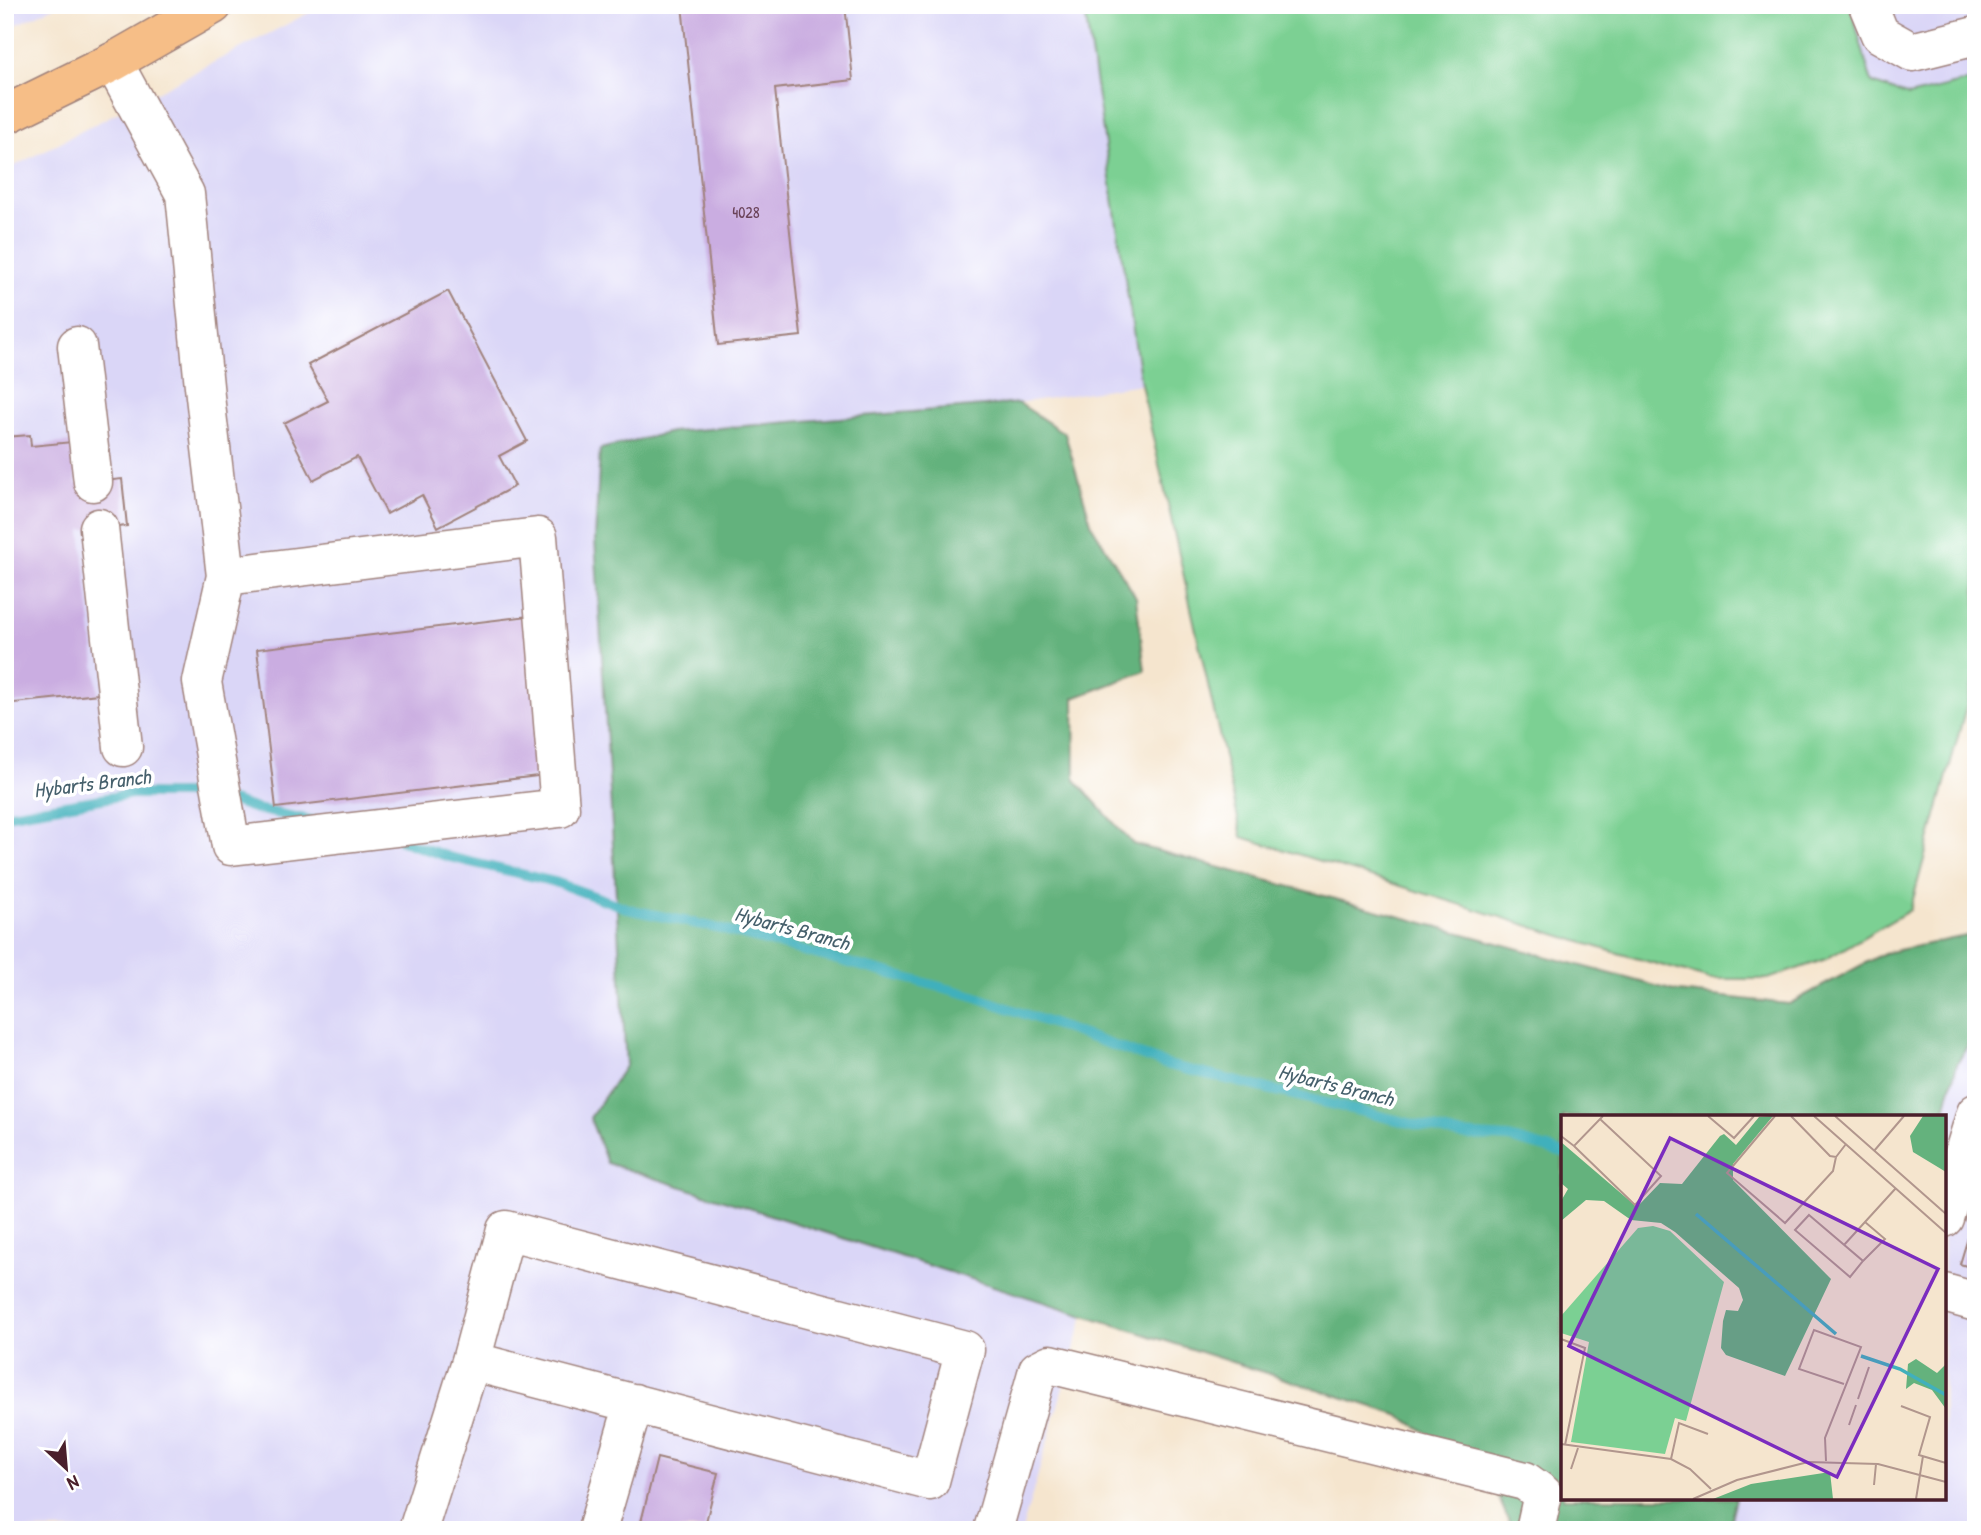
<svg xmlns="http://www.w3.org/2000/svg" width="1981" height="1535" font-family="'Patrick Hand',sans-serif">
	<style>
		.built { fill: #dad6f7 }
		.green { fill: #7bd093; stroke: #62785f; stroke-width: 2 }
		.forest { fill: #64b27d; stroke: #576854; stroke-width: 2 }
		.lines { fill: none; stroke-linecap: round; stroke-linejoin: round }
		.stream { stroke: #41b0bc; stroke-width: 10 }
		.building { fill: #caade1 }
		.minor-casing { stroke: #a0827c; stroke-width: 41 }
		.major-casing { stroke: #a0827c; stroke-width: 41 }
		.minor { stroke: #fff; stroke-width: 38 }
		.major { stroke: #f6be87; stroke-width: 38 }
		.labels { text-anchor: middle; dominant-baseline: central; stroke-width: 7; stroke-linejoin: round; paint-order: stroke }
		.number-label { font-size: 16px; fill: #6a4258 }
		.water-label { font-size: 21px; font-style: italic; fill: #46606c; stroke: #fff }
		.inset-river { fill: none; stroke: #41b0bc; stroke-width: 3.5 }
		.inset-road { fill: none; stroke: #b1968d; stroke-width: 2 }
		.view { fill: #7b2cbf; fill-opacity: 0.15; stroke: #7b2cbf; stroke-width: 3.5 }
		.inset-edge { fill: none; stroke: #4a1f2b; stroke-width: 3.5 }
	</style>
	<rect width="100%" height="100%" fill="#fff"/>
	<filter id="ink" filterUnits="userSpaceOnUse"><feTurbulence type="fractalNoise" baseFrequency=".0143" numOctaves="2"/><feDisplacementMap in="SourceGraphic" scale="14" xChannelSelector="R" yChannelSelector="G"/><feConvolveMatrix kernelMatrix="1 2 1 2 8 2 1 2 1" color-interpolation-filters="sRGB"/></filter>
	<filter id="wash" filterUnits="userSpaceOnUse"><feTurbulence type="fractalNoise" baseFrequency=".00686" numOctaves="4" result="noise"/><feDisplacementMap in="SourceGraphic" scale="28" xChannelSelector="R" yChannelSelector="G"/><feGaussianBlur stdDeviation="1.57" result="paint"/><feColorMatrix in="noise" values="0 0 0 0 0 0 0 0 0 0 0 0 0 0 0 0 0 1.4 0 .05"/><feComposite in="paint" operator="in"/></filter>
	<g filter="url(#wash)">
		<rect width="100%" height="100%" fill="#f5e5ce"/>
		<path class="built" d="M5 5H53L54 7 5 30Z
			M324 5H1084L1141 384 1019 403 671 432 600 449 595 539 626 1066 590 1118 607 1162 1084 1315 1022 1530H5V171Z
			M1850 5H1976V79L1909 96 1872 83Z
			M1976 1031V1530H1728L1736 1498H1944L1943 1117 1957 1064Z"/>
		<path class="green" d="M1084 5H1850L1872 83 1909 96 1976 79V671L1910 910 1826 959 1768 979H1710L1607 950 1242 837 1141 384Z"/>
		<path class="forest" d="M1019 403 1065 434 1092 526 1136 597 1145 671 1074 698 1075 780 1133 844 1678 992 1789 1004 1884 953 1976 934V1031L1957 1064 1943 1117H1563V1498H1736L1728 1530H1513L1486 1469 1398 1415 607 1163 590 1118 626 1065 595 539 600 449 671 432Z"/>
		<g class="lines">
			<path class="stream" d="M232 801 256 809 314 821
				M5 815 131 794H213
				M402 841 449 857 555 882 632 910 712 927 971 995 1168 1065 1459 1135 1509 1138 1563 1153"/>
		</g>
		<g id="blocks">
			<path class="building" d="M682 5H845L853 80 775 89 801 336 718 345Z
				M448 291 527 441 499 456 515 486 438 527 422 495 387 514 357 457 313 480 284 423 328 401 308 365Z
				M30 435 31 446 72 442 76 484 122 479 127 526 81 530 98 694 5 704V437Z
				M528 616 546 775 276 808 257 649Z
				M1976 1211V1269L1960 1264Z
				M657 1458 718 1473 704 1530H639Z"/>
		</g>
	</g>
	<g filter="url(#ink)">
		<use href="#blocks" fill-opacity="0" stroke="#a0827c" stroke-width="2"/>
		<g class="lines">
			<g class="minor-casing">
				<path id="minor" d="M1868 5 1880 34 1912 52 1976 36
					M113 62 185 194 205 396 226 576 202 682 231 846 560 808 538 537 226 576
					M77 346 93 482
					M99 528 123 747
					M1944 1218 1976 1113
					M506 1230 965 1350 930 1481 471 1361Z
					M1944 1293 1976 1302
					M418 1530 471 1361
					M597 1530 634 1403
					M993 1530 1038 1370 1050 1364 1525 1481 1543 1494 1535 1530"/>
			</g>
			<g class="major-casing">
				<path id="major" d="M5 115 113 62 213 5"/>
			</g>
			<use href="#minor" class="minor"/>
			<use href="#major" class="major"/>
		</g>
	</g>
	<g class="labels">
		<g class="number-label">
			<text x="746" y="212">4028</text>
		</g>
		<g class="water-label">
			<text transform="translate(92 783) rotate(-7)">Hybarts Branch</text>
			<text transform="translate(792 928) rotate(15)">Hybarts Branch</text>
			<text transform="translate(1336 1085) rotate(14)">Hybarts Branch</text>
		</g>
	</g>
	<g transform="translate(1561 1115)">
		<rect width="385" height="385" fill="#f5e5ce"/>
		<path d="M92 111 109 116 163 167 125 306 114 303 104 339 10 327 28 227 0 218V201L77 113Z" fill="#7bd093"/>
		<path d="M212 1 172 49V65L270 164 224 261 165 240 160 233 162 206 165 195 177 196 182 185 178 173 114 117 100 108 70 105 43 86 25 85 0 106V86L7 74 0 68V27L76 92 99 68 121 69 159 21 163 19 175 30 198 2ZM362 1H385V57L352 37 349 21ZM355 244 376 258 385 249V294L371 275 353 268 345 274 347 249ZM269 357 272 384H152L190 369Z" fill="#64b27d"/>
		<path class="inset-river" d="M135 99 275 219M300 241 339 254 385 280"/>
		<path class="inset-road" d="M147 1 173 23 193 1M214 1 166 58 224 108 272 56 275 42M230 1 269 41 275 42 285 29M253 1 385 118M274 1 385 99M0 21 13 31 42 1M13 31 74 90 100 61 39 4M313 36 343 1M248 100 302 146 289 162 234 115ZM283 130 335 73M302 146 324 124 304 107M0 224 24 233 4 330M297 284 308 252M340 291 369 302 358 340 385 348M288 310 295 290M0 329 110 344 129 354 150 374M110 344 118 308 147 319M265 346 264 323 300 232 253 215 238 254 283 269M10 354 17 333M313 370 315 349M132 384 176 365 247 347 317 349 385 367M355 384 362 341"/>
		<path class="view" d="M109 23 377 154 276 362 8 231Z"/>
		<rect width="385" height="385" class="inset-edge"/>
	</g>
	<rect width="1981" height="1535" fill="none" stroke="#fff" stroke-width="28"/>
	<g transform="translate(66 1468) rotate(154)" stroke="#ffffff" stroke-width="5" paint-order="stroke">
	<path d="M0-5L12 26L0 18L-12 26Z" fill="#4a1f2b"/>
	<text y="-10" font-size="19" font-weight="bold" text-anchor="middle" fill="#4a1f2b">N</text>
	</g>
</svg>
